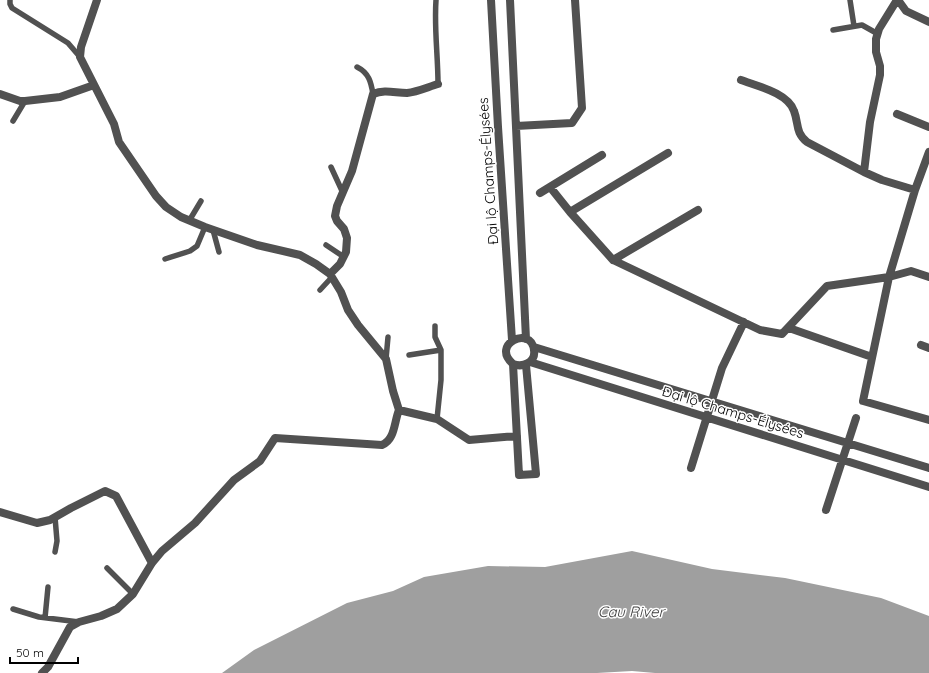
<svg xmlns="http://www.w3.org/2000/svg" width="929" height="673" font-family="Quicksand,sans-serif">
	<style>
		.water { fill: #9f9f9f }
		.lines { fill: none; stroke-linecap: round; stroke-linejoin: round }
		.lane { stroke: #515151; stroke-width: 5.5 }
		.street { stroke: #515151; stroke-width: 8 }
		.labels { text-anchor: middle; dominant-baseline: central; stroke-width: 3; stroke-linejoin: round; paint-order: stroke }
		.street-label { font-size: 14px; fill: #000; stroke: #fff }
		.water-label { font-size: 15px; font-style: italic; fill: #404040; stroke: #fff }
	</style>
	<rect width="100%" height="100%" fill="#fff"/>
	<path class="water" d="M632 551 712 569 785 578 881 598 929 616V673H655L632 671 597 673H222L254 650 347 603 393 591 424 577 488 566 545 567Z"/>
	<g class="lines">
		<path class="lane" d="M10 0V4L12 8 68 43 80 57
			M436 0C434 28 438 56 438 84
			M850 0 854 26
			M833 30 862 25 878 34
			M357 67C369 73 371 82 373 94
			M13 121 25 101
			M331 167 343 193
			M189 221 201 201
			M213 230 219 252
			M326 245 344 257
			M165 259 190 251 197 246 205 227
			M320 290 332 277
			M435 326V337L441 350V380L437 419
			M409 355 441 350
			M386 359 388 337
			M55 552 57 541 55 517
			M107 568 133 594
			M13 609 39 617 79 622
			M45 618 48 587"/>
		<path class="street" d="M97 0 81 47 80 57 114 124 119 142 156 196 166 207 181 217 205 227 257 245 300 255 316 264 330 274 341 292 348 310 358 325 386 359 393 391 399 410 437 419 469 440 517 436
			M491 0 498 127 512 340
			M510 0 526 339
			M898 0 906 11 929 22
			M741 80C757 86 788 93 794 111 799 124 795 132 807 142L864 172 882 180 915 190
			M0 94 20 101H25L60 97 94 85
			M897 114 929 127
			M516 126 572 123 582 108 575 0
			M929 152 915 190 889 277 863 401 929 420
			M864 172 870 122 880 75V66L876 52V39L879 29 897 0
			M550 187 570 212 613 260 760 330 782 334 827 286 889 277 911 271 929 277
			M540 193 602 155
			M570 212 668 153
			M613 260 698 210
			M330 274 340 264 346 252 347 238 344 229 337 221 335 216 337 206 352 171 373 94C385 89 395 93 407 93 417 92 428 87 438 84
			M789 328 872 357
			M921 345 929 348
			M534 347 929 468
			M530 362 929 487
			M513 364C523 368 536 362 534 350 531 325 490 344 513 364L519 475 536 474 526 365
			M691 468 722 368 744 322
			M826 510 856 418
			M0 512 37 523 50 520 71 508 105 491 116 496 152 563
			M42 673 48 667 70 627 79 622 101 616 117 609 133 594 152 563 162 551 195 523 234 480 260 461 275 438 382 445C395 440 394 422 399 410"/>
	</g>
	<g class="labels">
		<g class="street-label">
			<text transform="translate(488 171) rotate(-94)">Đại lộ Champs-Élysées</text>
			<text transform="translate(733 412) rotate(17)">Đại lộ Champs-Élysées</text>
		</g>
		<g class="water-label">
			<text x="631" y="611">Cau River</text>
		</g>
	</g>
	<path d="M10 657v6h68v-6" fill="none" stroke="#000000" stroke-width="2"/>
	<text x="16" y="657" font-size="12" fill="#000000" stroke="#ffffff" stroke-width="3" paint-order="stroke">50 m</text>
</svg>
